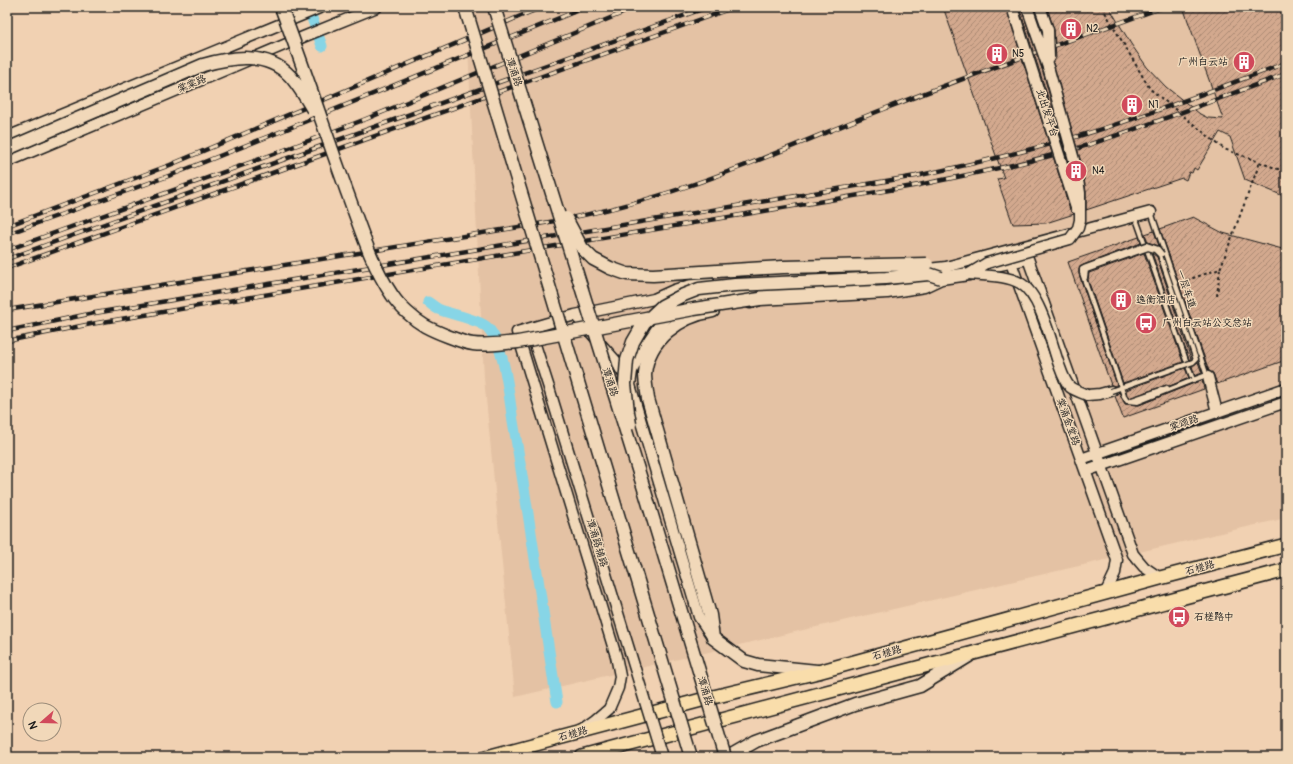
<svg xmlns="http://www.w3.org/2000/svg" width="1293" height="764" font-family="Pangolin,'LXGW WenKai TC',sans-serif">
	<style>
		.built { fill: #e4c2a4 }
		.lines { fill: none; stroke-linecap: round; stroke-linejoin: round }
		.canal { stroke: #87d5e6; stroke-width: 11 }
		.building { fill: url(#building-hatch); stroke: #1c1c1c }
		.service-casing { stroke: #1c1c1c; stroke-width: 7 }
		.tertiary-casing { stroke: #1c1c1c; stroke-width: 13 }
		.secondary-casing { stroke: #1c1c1c; stroke-width: 15 }
		.primary-casing { stroke: #1c1c1c; stroke-width: 16 }
		.path { stroke: #1c1c1c; stroke-width: 2; stroke-dasharray: 3 3; stroke-linecap: butt }
		.service { stroke: #f1d8b9; stroke-width: 4 }
		.tertiary { stroke: #f1d8b9; stroke-width: 10 }
		.secondary { stroke: #f1d8b9; stroke-width: 12 }
		.primary { stroke: #f9ddab; stroke-width: 13 }
		.rail-casing { stroke: #1c1c1c; stroke-width: 4.5 }
		.rail { stroke: #f1d8b9; stroke-width: 3; stroke-dasharray: 9; stroke-linecap: butt }
		.service-bridge-casing { stroke: #1c1c1c; stroke-width: 7; stroke-linecap: butt }
		.tertiary-bridge-casing { stroke: #1c1c1c; stroke-width: 13; stroke-linecap: butt }
		.secondary-bridge-casing { stroke: #1c1c1c; stroke-width: 15; stroke-linecap: butt }
		.path-bridge { stroke: #1c1c1c; stroke-width: 2; stroke-dasharray: 3 3; stroke-linecap: butt }
		.service-bridge { stroke: #f1d8b9; stroke-width: 4 }
		.tertiary-bridge { stroke: #f1d8b9; stroke-width: 10 }
		.secondary-bridge { stroke: #f1d8b9; stroke-width: 12 }
		.labels { text-anchor: middle; dominant-baseline: central; stroke-width: 3; stroke-linejoin: round; paint-order: stroke }
		.poi-label { font-size: 10px; fill: #1c1c1c; stroke: #f1d8b9; text-anchor: start }
		.street-label { font-size: 10px; fill: #1c1c1c; stroke: #f1d8b9 }
	</style>
	<defs>
		<pattern id="building-hatch" width="6" height="6" patternUnits="userSpaceOnUse"><rect width="6" height="6" fill="#d3a98e"/><path d="M-1 1l2-2M0 6l6-6M5 7l2-2" fill="none" stroke="#aa8973"/></pattern>
	</defs>
	<rect width="100%" height="100%" fill="#f1d1b2"/>
	<filter id="ink" filterUnits="userSpaceOnUse"><feTurbulence type="fractalNoise" baseFrequency=".025" numOctaves="2"/><feDisplacementMap in="SourceGraphic" scale="8" xChannelSelector="R" yChannelSelector="G"/><feConvolveMatrix kernelMatrix="1 2 1 2 8 2 1 2 1" color-interpolation-filters="sRGB"/></filter>
	<g filter="url(#ink)">
		<path class="built" d="M463 7H1286V518L515 697 484 378 467 27Z"/>
		<g class="lines">
			<path class="canal" d="M308 7 322 46
				M428 302C431 304 434 307 438 309 449 314 481 320 488 328 505 346 509 397 513 421 529 514 542 608 557 702"/>
		</g>
		<path class="building" d="M943 7H1006L1070 210 1074 214 1046 223 1013 224 997 179 1004 178Z
			M1019 7H1021L1043 72 1066 154Z
			M1047 7H1109L1131 44 1147 67 1166 87 1200 114 1208 118 1223 119 1183 7H1286V197L1245 180 1230 137 1220 132 1197 170 1194 168 1192 173 1189 172 1186 180 1182 178 1086 210V192L1082 166 1053 63 1056 58 1054 30Z
			M1193 217 1223 233 1286 250V360L1217 384 1213 373 1209 371 1160 229Z
			M1154 231 1159 246 1148 242 1145 234Z
			M1139 237 1141 243 1083 265 1079 269V274L1117 385 1115 386 1111 385 1068 262Z
			M1144 253 1183 362 1123 383 1088 280 1089 273Z
			M1152 253 1157 257 1191 359 1189 360Z
			M1198 362 1202 373 1195 376 1192 366Z
			M1185 368 1189 378 1170 386 1166 385 1129 398 1127 395 1126 390Z
			M1202 380 1204 389 1123 418 1115 396 1119 392 1125 404 1139 405Z"/>
		<g class="lines">
			<g class="service-casing">
				<path id="service" d="M1151 212 1207 376
					M1135 216 1193 380 1207 375
					M1160 255 1195 357"/>
			</g>
			<g class="tertiary-casing">
				<path id="tertiary" d="M7 137 322 7
					M7 162 303 37 377 7
					M1026 253 1133 554 1144 567 1160 578
					M1009 257 1117 560 1115 573 1105 594
					M978 270 1027 259
					M773 278 928 269 946 267 1151 212
					M575 315 615 360 630 385 699 617 713 638
					M531 332 549 388
					M1208 377 1217 412
					M630 385 632 371 642 350 655 331 673 309 697 298 759 292 871 284
					M1087 395 1100 394 1111 391
					M1081 459 1286 388
					M1086 471 1286 402
					M582 730 596 720 609 709 618 688 620 676 616 656 517 332 575 315 654 299 674 290 697 283 709 282"/>
			</g>
			<g class="secondary-casing">
				<path id="secondary" d="M750 302 760 299 887 292 924 286 941 278 969 274
					M713 311C680 316 648 339 645 374 645 382 647 391 648 399L710 615 713 638 744 661 758 665 817 671
					M728 757 756 741 855 704 920 686 969 656"/>
			</g>
			<g class="primary-casing">
				<path id="primary" d="M487 757 709 698 818 672 1160 578 1286 545
					M582 757 1286 570"/>
			</g>
			<path class="path" d="M1181 282 1220 269 1260 162
				M1217 296 1220 269"/>
			<use href="#service" class="service"/>
			<use href="#tertiary" class="tertiary"/>
			<use href="#secondary" class="secondary"/>
			<use href="#primary" class="primary"/>
			<g class="rail-casing">
				<path id="rail" d="M7 226 170 165 542 7
					M7 234 174 174 282 131 586 7
					M7 250 271 155 366 119 637 7
					M7 259 708 7
					M7 268 735 7
					M7 310 544 223C594 214 643 202 691 185 757 163 820 134 884 109 977 72 1071 40 1164 7
					M7 331 89 314 916 176C968 165 1020 153 1072 138 1144 117 1215 89 1286 63
					M7 341 91 324 919 185C971 174 1024 164 1075 149 1146 127 1216 99 1286 74"/>
			</g>
			<use href="#rail" class="rail"/>
			<g class="service-bridge-casing">
				<path id="service-bridge" d="M1162 254 1158 249 1146 245 1084 268 1082 269V273L1124 396 1127 401 1138 402 1193 380
					M1085 278 1086 270 1148 248 1155 250 1160 255
					M1111 391 1193 362 1196 359 1195 357
					M1132 400 1167 388"/>
			</g>
			<g class="tertiary-bridge-casing">
				<path id="tertiary-bridge" d="M1012 7 1076 208
					M1040 7 1048 30 1049 58
					M969 274 987 263 1070 239 1078 228 1080 220V193L1076 167 1049 70 1027 7
					M969 274C986 276 1005 275 1020 283 1040 294 1051 341 1058 362 1061 370 1064 381 1070 387 1074 390 1082 393 1087 395
					M549 388 662 757"/>
			</g>
			<g class="secondary-bridge-casing">
				<path id="secondary-bridge" d="M281 7C304 68 325 131 347 192 360 227 371 264 392 295 399 306 413 319 425 326 434 331 463 343 473 344 487 346 504 343 518 342L694 309 760 299
					M465 7 691 757
					M494 7 645 492 725 757
					M7 149 203 65C232 57 267 51 290 76 299 86 306 98 313 110
					M566 218 582 248 593 259 610 268 627 274 653 275 783 267 927 264
					M630 424 628 412 625 384 627 360 633 342 644 323 662 306 681 296 699 289 735 285 886 278 929 274 941 278"/>
			</g>
			<path class="path-bridge" d="M1102 7 1150 89 1224 149 1286 172"/>
			<use href="#service-bridge" class="service-bridge"/>
			<use href="#tertiary-bridge" class="tertiary-bridge"/>
			<use href="#secondary-bridge" class="secondary-bridge"/>
		</g>
	</g>
	<defs>
		<g id="building-disc" transform="scale(1.15)"><circle r="9.5" fill="#d1495b" stroke="#f1d8b9"/><path d="M-4-6H4V6H1V3H-1V6H-4ZM-2.5-4.3h1.7v1.8h-1.7ZM.8-4.3h1.7v1.8H.8ZM-2.5-1h1.7V.8h-1.7ZM.8-1h1.7V.8H.8Z" fill="#fff"/></g>
		<g id="bus-disc" transform="scale(1.15)"><circle r="9.5" fill="#d1495b" stroke="#f1d8b9"/><path d="M-5-6H5V4H4V6H2V4H-2V6H-4V4H-5ZM-3.5-4V0h7V-4ZM-3.5 1.2v1.5H-2V1.2ZM2 1.2v1.5H3.5V1.2Z" fill="#fff"/></g>
	</defs>
	<g fill-rule="evenodd">
		<use href="#building-disc" x="1071" y="29"/>
		<use href="#building-disc" x="997" y="54"/>
		<use href="#building-disc" x="1244" y="62"/>
		<use href="#building-disc" x="1132" y="105"/>
		<use href="#building-disc" x="1076" y="171"/>
		<use href="#building-disc" x="1121" y="300"/>
		<use href="#bus-disc" x="1146" y="323"/>
		<use href="#bus-disc" x="1179" y="617"/>
	</g>
	<g class="labels">
		<g class="poi-label">
			<text x="1086" y="29">N2</text>
			<text x="1012" y="54">N5</text>
			<text x="1228" y="62" text-anchor="end">广州白云站</text>
			<text x="1148" y="105">N1</text>
			<text x="1092" y="171">N4</text>
			<text x="1136" y="300">逸衡酒店</text>
			<text x="1162" y="323">广州白云站公交总站</text>
			<text x="1194" y="617">石槎路中</text>
		</g>
		<g class="street-label">
			<text transform="translate(514 72) rotate(72)">潭涌路</text>
			<text transform="translate(192 84) rotate(-23)">棠棠路</text>
			<text transform="translate(1047 113) rotate(72)">北出发平台</text>
			<text transform="translate(1186 289) rotate(71)">一层车道</text>
			<text transform="translate(610 382) rotate(72)">潭涌路</text>
			<text transform="translate(1068 422) rotate(70)">棠涌金堂路</text>
			<text transform="translate(1184 423) rotate(-19)">棠颂路</text>
			<text transform="translate(597 543) rotate(73)">潭涌路辅路</text>
			<text transform="translate(1200 568) rotate(-15)">石槎路</text>
			<text transform="translate(887 653) rotate(-15)">石槎路</text>
			<text transform="translate(705 691) rotate(73)">潭涌路</text>
			<text transform="translate(573 734) rotate(-15)">石槎路</text>
		</g>
	</g>
	<rect width="1293" height="764" fill="none" stroke="#f1d8b9" stroke-width="24"/>
	<rect x="12" y="12" width="1269" height="740" fill="none" stroke="#1c1c1c" stroke-width="1.5" filter="url(#ink)"/>
	<g transform="translate(42 722) rotate(250)"><circle r="19" fill="#f1d8b9" stroke="#9c8d7a"/>
	<path d="M0-3L7 15L0 10L-7 15Z" fill="#d1495b"/>
	<text y="-6" font-size="11" font-weight="bold" text-anchor="middle" fill="#1c1c1c">N</text>
	</g>
</svg>
